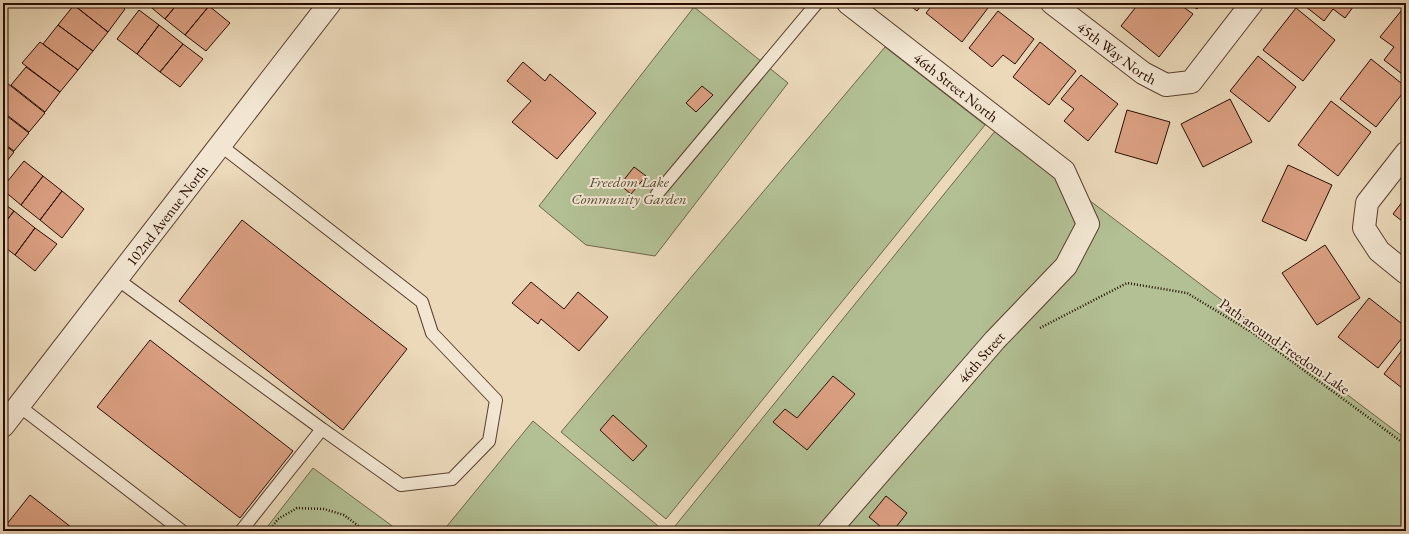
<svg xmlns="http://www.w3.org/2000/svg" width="1409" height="534" font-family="'EB Garamond',serif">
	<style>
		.green { fill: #b2c094; stroke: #6e664a }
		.building { fill: #dba082; stroke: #290c00 }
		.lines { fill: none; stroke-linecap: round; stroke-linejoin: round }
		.lane-casing { stroke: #5a3f2e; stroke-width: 14 }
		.street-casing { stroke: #5a3f2e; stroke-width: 24 }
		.path { stroke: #290c00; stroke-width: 2.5; stroke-dasharray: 1 2; stroke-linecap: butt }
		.lane { stroke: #f2e6d2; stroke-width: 12 }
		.street { stroke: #f2e6d2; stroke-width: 22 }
		.labels { text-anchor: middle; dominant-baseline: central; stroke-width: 4; stroke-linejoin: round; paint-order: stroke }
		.street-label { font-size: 15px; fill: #290c00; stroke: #f2e6d2 }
		.park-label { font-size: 15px; font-style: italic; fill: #594b34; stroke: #f2e6d2 }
	</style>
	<rect width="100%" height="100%" fill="#ebd9ba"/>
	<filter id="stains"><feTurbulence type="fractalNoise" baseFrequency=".005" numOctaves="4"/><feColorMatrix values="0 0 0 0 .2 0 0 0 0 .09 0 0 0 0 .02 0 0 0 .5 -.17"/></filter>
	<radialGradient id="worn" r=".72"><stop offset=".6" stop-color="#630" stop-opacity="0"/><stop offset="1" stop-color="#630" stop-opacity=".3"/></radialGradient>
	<path class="green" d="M694 7 788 83 655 256 586 245 539 206Z
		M885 47 985 125 666 519 561 432Z
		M996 130 1406 439V531H671Z
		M533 421 664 531H443Z
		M313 468 399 531H264Z"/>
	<path class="building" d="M71 3H118L125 9 108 32Z
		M146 3H178L165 19Z
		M178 3H205L209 6 185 35 165 19Z
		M907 3H923L917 11Z
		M934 3H989L991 4 962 42 926 13Z
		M1139 3H1178L1193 14 1159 57 1121 26Z
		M1189 3H1202L1197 9Z
		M1301 3H1356L1345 18 1333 9 1324 21Z
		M74 5 108 32 93 51 58 25Z
		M209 6 230 23 206 51 185 35Z
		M1296 8 1335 40 1303 81 1263 50Z
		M139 10 159 25 137 54 117 39Z
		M998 11 1034 39 1015 64 1003 55 992 67 969 48Z
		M1401 11 1406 15V77L1384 60 1394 47 1380 37Z
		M58 25 93 51 78 70 43 44Z
		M159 25 183 44 160 72 137 54Z
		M40 42 78 70 60 92 22 63Z
		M1040 42 1076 71 1049 105 1013 77Z
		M183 44 203 59 180 87 160 72Z
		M1258 56 1296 87 1269 122 1230 91Z
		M1371 59 1406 87V89L1376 127 1340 99Z
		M523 62 545 81 550 74 596 113 557 159 512 122 531 101 507 81Z
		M26 67 60 92 45 112 11 85Z
		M1081 75 1118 104 1088 141 1064 121 1074 109 1061 99Z
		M7 83 45 113 29 132 3 112V89Z
		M702 86 713 95 696 112 686 103Z
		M1230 99 1252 142 1203 167 1181 124Z
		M1331 101 1371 132 1338 176 1298 145Z
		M1127 110 1170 122 1157 164 1115 152Z
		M3 113 29 133 14 151 3 143Z
		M3 144 14 152 3 166Z
		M24 161 43 176 21 205 3 190V187Z
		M1288 165 1332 185 1306 241 1262 221Z
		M634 167 646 176 631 194 620 185Z
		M43 176 62 191 40 220 21 205Z
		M62 191 84 209 62 238 40 220Z
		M1406 197V224L1393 214Z
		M3 203 14 211 3 225Z
		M14 211 35 228 15 255 3 246V225Z
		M242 220 407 349 343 430 179 301Z
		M35 228 57 244 35 271 15 255Z
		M1325 245 1360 298 1317 325 1282 273Z
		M531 282 564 309 578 292 608 317 579 351 541 319 538 324 512 303Z
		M1369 298 1406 327V333L1378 368 1338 337Z
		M150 340 293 451 240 518 97 407Z
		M1406 345V391L1384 374Z
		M833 376 855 394 807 450 773 422 785 409 797 418Z
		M613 415 647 446 633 461 600 430Z
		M30 495 76 531H3V529Z
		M886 496 907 513 893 531H886L869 517Z"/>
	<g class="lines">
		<g class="lane-casing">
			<path id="lane" d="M220 145 422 302 432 333 496 400 489 441 452 479 401 485 322 429
				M657 194 817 3
				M117 279 322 429 241 531
				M19 406 182 531"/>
		</g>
		<g class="street-casing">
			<g id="street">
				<path id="s1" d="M1052 3 1143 73 1166 85 1191 82 1252 3"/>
				<path d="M1406 153 1367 203 1364 228 1379 251 1406 273"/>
				<path id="s2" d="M3 426 330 3"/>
				<path id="s3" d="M829 531 995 340 1066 266 1088 224 1064 171 848 3"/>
			</g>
		</g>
		<path class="path" d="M1040 328 1127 283 1187 293 1253 333 1406 445
			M269 531 278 519 297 508 324 509 344 515 365 531"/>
		<use href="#lane" class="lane"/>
		<use href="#street" class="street"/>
	</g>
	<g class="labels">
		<g class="street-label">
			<text stroke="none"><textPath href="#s1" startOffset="82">45th Way North</textPath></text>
			<text transform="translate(956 87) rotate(38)">46th Street North</text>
			<text stroke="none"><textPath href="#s2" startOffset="267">102nd Avenue North</textPath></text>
			<text transform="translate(1285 346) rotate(35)">Path around Freedom Lake</text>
			<text stroke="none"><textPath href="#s3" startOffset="231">46th Street</textPath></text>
		</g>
		<g class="park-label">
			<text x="629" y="181">Freedom Lake<tspan x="629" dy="17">Community Garden</tspan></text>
		</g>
	</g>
	<rect width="1409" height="534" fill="none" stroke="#ebd9ba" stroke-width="16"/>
	<rect x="4" y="4" width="1401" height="526" fill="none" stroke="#290c00" stroke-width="2"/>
	<rect x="8" y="8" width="1393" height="518" fill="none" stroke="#290c00"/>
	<rect width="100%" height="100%" filter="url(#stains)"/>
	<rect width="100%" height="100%" fill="url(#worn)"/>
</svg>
